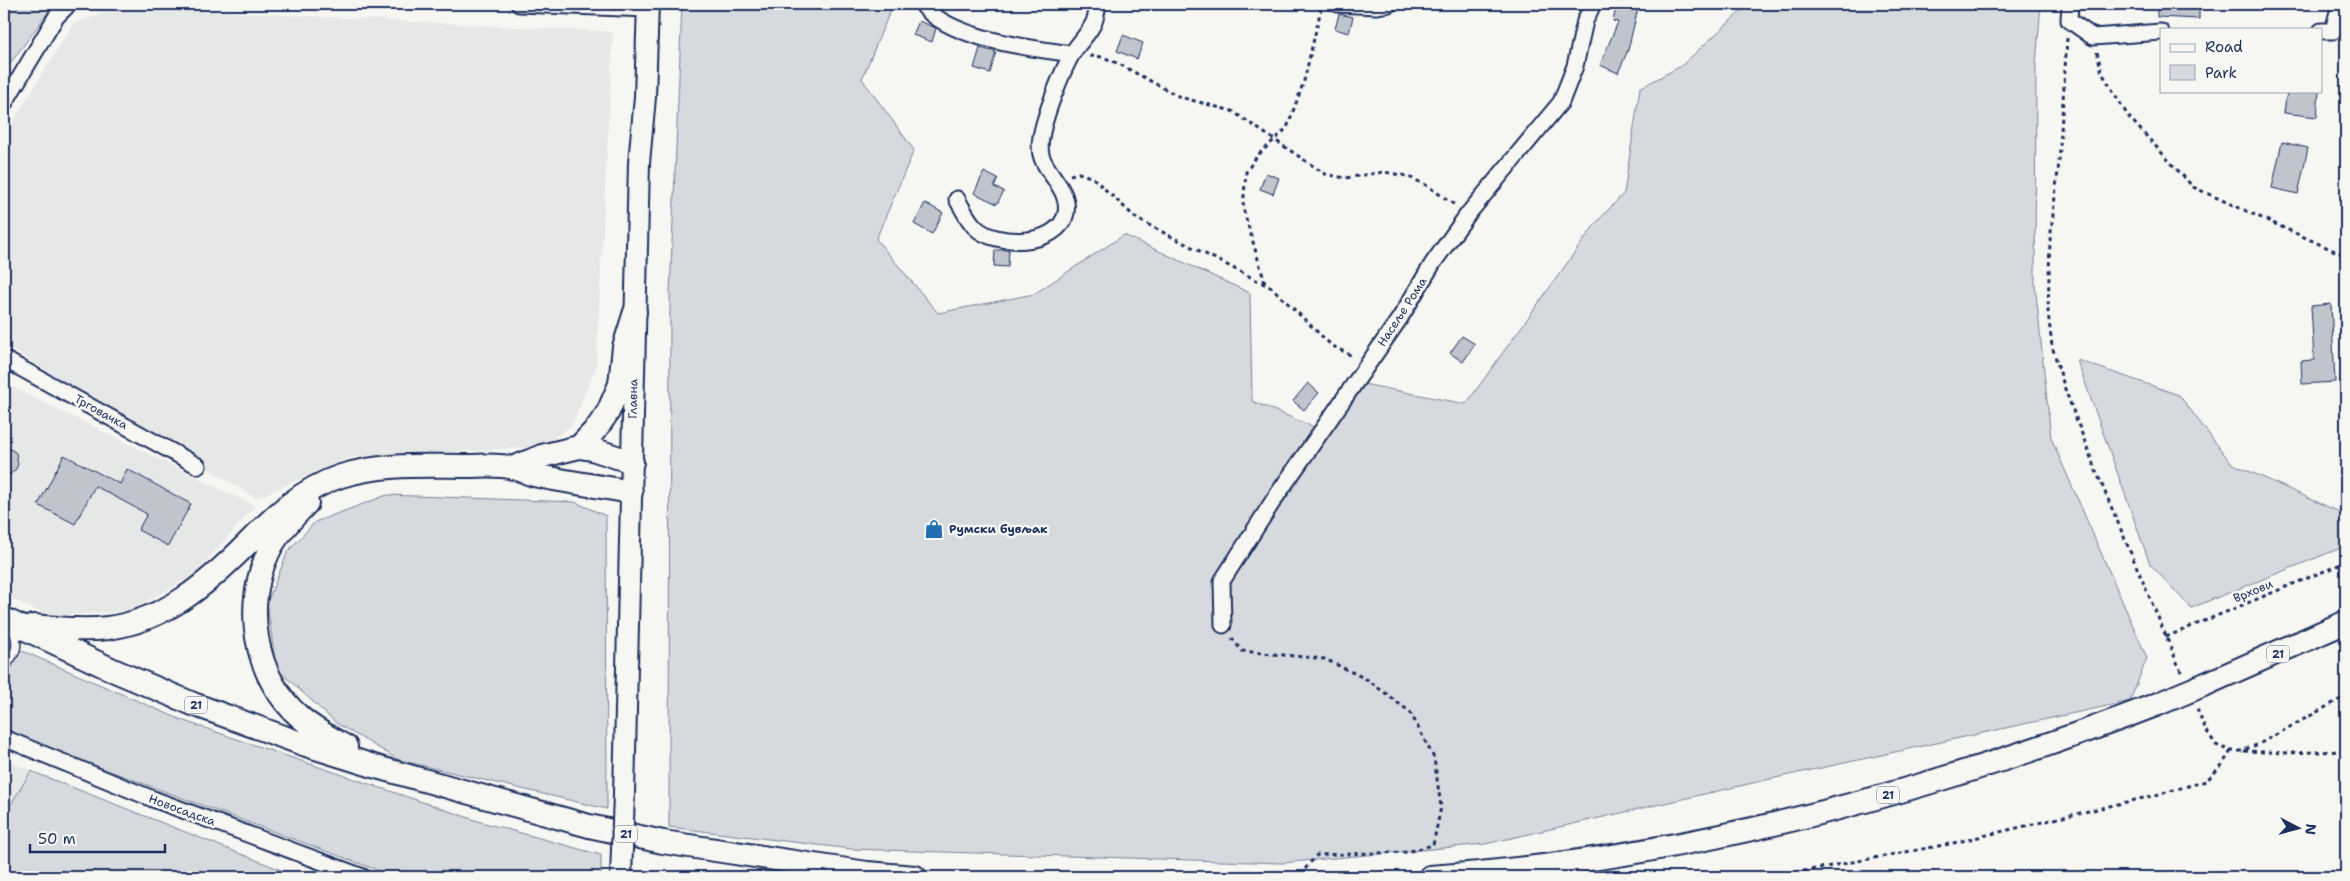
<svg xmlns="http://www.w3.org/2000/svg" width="2350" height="881" font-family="'Shantell Sans',sans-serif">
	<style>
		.built { fill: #e6e7e7 }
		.green { fill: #d6d9dd; stroke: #78849e }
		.building { fill: #c0c4cd; stroke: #1b2f5e }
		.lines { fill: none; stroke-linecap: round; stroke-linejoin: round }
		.lane-casing { stroke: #1b2f5e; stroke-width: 11 }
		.street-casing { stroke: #1b2f5e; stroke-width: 19 }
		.secondary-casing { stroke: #1b2f5e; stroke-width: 24 }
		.primary-casing { stroke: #1b2f5e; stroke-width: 26 }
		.path { stroke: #1b2f5e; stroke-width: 3; stroke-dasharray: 4 4; stroke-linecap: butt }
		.lane { stroke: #f6f6f2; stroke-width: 8 }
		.street { stroke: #f6f6f2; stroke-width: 15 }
		.secondary { stroke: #f6f6f2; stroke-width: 20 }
		.primary { stroke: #f6f6f2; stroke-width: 22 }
		.secondary-bridge-casing { stroke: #1b2f5e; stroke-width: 24; stroke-linecap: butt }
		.primary-bridge-casing { stroke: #1b2f5e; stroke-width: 26; stroke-linecap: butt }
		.secondary-bridge { stroke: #f6f6f2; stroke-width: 20 }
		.primary-bridge { stroke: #f6f6f2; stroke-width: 22 }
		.labels { text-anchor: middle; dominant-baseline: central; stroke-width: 5; stroke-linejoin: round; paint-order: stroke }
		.shield { fill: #f6f6f2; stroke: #5d6b8a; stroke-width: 1 }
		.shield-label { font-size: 11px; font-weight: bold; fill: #1b2f5e }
		.street-label { font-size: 12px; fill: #1b2f5e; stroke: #f6f6f2 }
		.poi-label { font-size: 12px; font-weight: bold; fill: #1b2f5e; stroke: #f6f6f2; text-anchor: start }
	</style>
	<rect width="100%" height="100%" fill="#f6f6f2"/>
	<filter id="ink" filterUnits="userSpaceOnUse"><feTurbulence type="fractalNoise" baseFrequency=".02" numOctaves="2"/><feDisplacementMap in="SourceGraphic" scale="10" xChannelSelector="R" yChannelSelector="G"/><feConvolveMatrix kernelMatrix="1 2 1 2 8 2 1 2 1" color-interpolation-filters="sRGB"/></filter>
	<g filter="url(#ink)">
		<path class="built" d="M188 10 613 32 596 367 572 425 543 447 351 457 256 498 4 345V136L73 24 107 12Z
			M4 383 255 506 193 576 128 611 49 616 4 595Z
			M4 759 31 771 4 816Z"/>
		<path class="green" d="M4 4H54L4 72Z
			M682 4H893L862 79 914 150 876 239 938 313 1034 294 1124 235 1250 293 1252 401 1316 428 1358 383 1466 404 1596 223 1624 193 1640 88 1681 66 1749 4H2041L2036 64 2035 284 2051 438 2147 658 2130 701 1766 780 1485 844 1282 863 851 849 669 827 670 293Z
			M2077 360 2179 395 2231 463 2346 515V546L2191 608 2150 564Z
			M387 495 575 502 606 516 607 809 399 760 336 723 276 668 267 603 288 551 315 522Z
			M4 643 184 721 481 822 601 855V877H396L39 745 4 728Z
			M31 771 299 877H4V816Z"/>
		<path class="building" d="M1617 4H1639L1628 50 1618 73 1600 65 1618 22 1613 21Z
			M2157 4H2199V19L2157 17Z
			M1339 14 1353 17 1349 33 1335 29Z
			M919 21 936 28 932 42 913 35Z
			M1123 35 1143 43 1137 59 1117 51Z
			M980 48 996 52 990 73 974 68Z
			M2287 91H2319L2317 117 2284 113Z
			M2282 142 2308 148 2298 194 2272 188Z
			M984 172 998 179 994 187 1004 191 997 204 974 193Z
			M1266 173 1279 178 1273 194 1260 189Z
			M925 203 943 213 932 234 914 224Z
			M995 250H1009L1008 267 994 266Z
			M2331 304 2335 382 2302 384 2301 361 2314 360 2311 306Z
			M1462 336 1475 344 1463 362 1450 353Z
			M1308 383 1319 393 1304 410 1293 401Z
			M4 444 16 453 18 464 16 469 4 480Z
			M64 455 120 484 127 469 191 504 168 546 138 530 147 514 95 486 75 524 38 505Z"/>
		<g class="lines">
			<g class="lane-casing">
				<path id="lane" d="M4 668C14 655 20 648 14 632L17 628"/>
			</g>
			<g class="street-casing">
				<path id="street" d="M519 4 648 9
					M922 4C948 39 1030 48 1072 54
					M1337 4 1376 6 1389 4
					M2070 4 2069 20 2093 37 2161 32
					M2321 31H2333L2340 4
					M4 104 56 17 69 4
					M957 199C962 208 968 220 975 227 994 247 1059 247 1066 213 1070 191 1049 176 1042 158 1038 148 1041 135 1044 124 1049 106 1062 71 1072 54 1078 43 1089 34 1094 22 1096 17 1097 10 1098 4
					M4 359 198 466
					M1223 625 1222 581 1275 498 1400 318 1433 263 1468 214 1561 102 1575 66 1585 21 1593 4
					M4 738 153 799 363 877"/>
			</g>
			<g class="secondary-casing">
				<path id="secondary" d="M624 794 639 163 645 97 648 4"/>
			</g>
			<g class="primary-casing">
				<path id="primary" d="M579 447 592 449 632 462
					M513 468 542 456 579 447 597 428 608 412 620 384 624 347 635 312
					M307 503C294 517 280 530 271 547 242 603 253 677 301 718 315 730 331 738 346 747
					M4 619 115 671 193 704 303 744 380 768 589 826 663 842 867 873 915 877
					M33 626C58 628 83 631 108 628 166 620 207 584 247 544 275 515 302 489 341 476 382 463 425 466 468 466 482 466 499 464 513 468 520 469 527 473 534 475 566 482 599 486 631 492
					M2208 683 2346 622
					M1430 877C1679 860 1925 794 2158 704"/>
			</g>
			<path class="path" d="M2067 38 2059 162 2050 240 2048 312 2052 346 2065 389 2094 466 2182 674
				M2097 52 2102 73 2128 116 2193 187 2346 256
				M1090 56 1103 57 1119 64 1180 97 1232 111 1325 174 1345 178 1384 172 1407 176 1426 185 1455 205
				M1070 175 1079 173 1093 178 1137 219 1272 288 1331 345 1354 357
				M1265 283 1243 208 1246 172 1257 156 1287 128 1304 81 1321 9
				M2166 637 2346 562
				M1232 638 1242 651 1325 659 1368 680 1410 712 1434 758 1441 807 1433 845 1407 852 1317 855 1298 877
				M2197 709 2206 730 2216 745 2231 751H2241L2259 744 2346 696
				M2244 751 2288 753 2346 751
				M1772 877 1949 844 2152 796 2206 781 2222 765 2231 751"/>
			<use href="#lane" class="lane"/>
			<use href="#street" class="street"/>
			<use href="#secondary" class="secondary"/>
			<use href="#primary" class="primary"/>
			<g class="secondary-bridge-casing">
				<path id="secondary-bridge" d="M621 877 624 794"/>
			</g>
			<g class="primary-bridge-casing">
				<path id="primary-bridge" d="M2158 704 2208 683"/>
			</g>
			<use href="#secondary-bridge" class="secondary-bridge"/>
			<use href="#primary-bridge" class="primary-bridge"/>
		</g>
	</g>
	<defs>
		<g id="shop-bare" transform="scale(1.5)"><path d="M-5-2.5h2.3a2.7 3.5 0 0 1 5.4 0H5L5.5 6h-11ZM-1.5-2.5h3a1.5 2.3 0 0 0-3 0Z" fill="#1f6fb2" stroke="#f6f6f2" stroke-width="2.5" paint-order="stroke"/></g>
	</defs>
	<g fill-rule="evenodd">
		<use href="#shop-bare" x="934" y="529"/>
	</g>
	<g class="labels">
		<g class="shield">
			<rect x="2267" y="645.5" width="22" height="17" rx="4"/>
			<rect x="185" y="696.5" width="22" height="17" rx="4"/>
			<rect x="1877" y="786.5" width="22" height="17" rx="4"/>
			<rect x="615" y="825.5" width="22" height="17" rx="4"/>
		</g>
		<g class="shield-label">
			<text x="2278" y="654">21</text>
			<text x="196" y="705">21</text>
			<text x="1888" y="795">21</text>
			<text x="626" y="834">21</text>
		</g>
		<g class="street-label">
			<text transform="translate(1402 312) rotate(-57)">Насеље Рома</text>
			<text transform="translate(633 399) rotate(-89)">Главна</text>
			<text transform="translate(101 412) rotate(29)">Трговачка</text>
			<text transform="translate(2253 591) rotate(-23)">Врхови</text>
			<text transform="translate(182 810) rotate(20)">Новосадска</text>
		</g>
		<g class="poi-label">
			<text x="949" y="529">Румски бувљак</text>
		</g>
	</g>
	<rect width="2350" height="881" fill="none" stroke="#f6f6f2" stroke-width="20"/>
	<rect x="10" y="10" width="2330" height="861" fill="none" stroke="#1b2f5e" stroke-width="2" filter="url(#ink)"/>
	<rect x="2160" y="28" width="162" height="65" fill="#f6f6f2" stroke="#9ea6b7"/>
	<rect x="2170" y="44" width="25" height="8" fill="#f6f6f2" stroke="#9ea6b7"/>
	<text x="2205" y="52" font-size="15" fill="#1b2f5e">Road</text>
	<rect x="2170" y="65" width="25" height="15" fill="#d6d9dd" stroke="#9ea6b7"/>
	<text x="2205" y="78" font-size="15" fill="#1b2f5e">Park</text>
	<g transform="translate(2298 828) rotate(96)" stroke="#f6f6f2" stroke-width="4" paint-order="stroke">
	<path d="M0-4L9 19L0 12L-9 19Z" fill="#1b2f5e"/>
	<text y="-8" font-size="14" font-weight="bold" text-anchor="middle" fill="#1b2f5e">N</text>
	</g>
	<path d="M30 844v8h135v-8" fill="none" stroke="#1b2f5e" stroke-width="2.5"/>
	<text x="38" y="844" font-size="15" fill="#1b2f5e" stroke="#f6f6f2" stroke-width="4" paint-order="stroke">50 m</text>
</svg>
